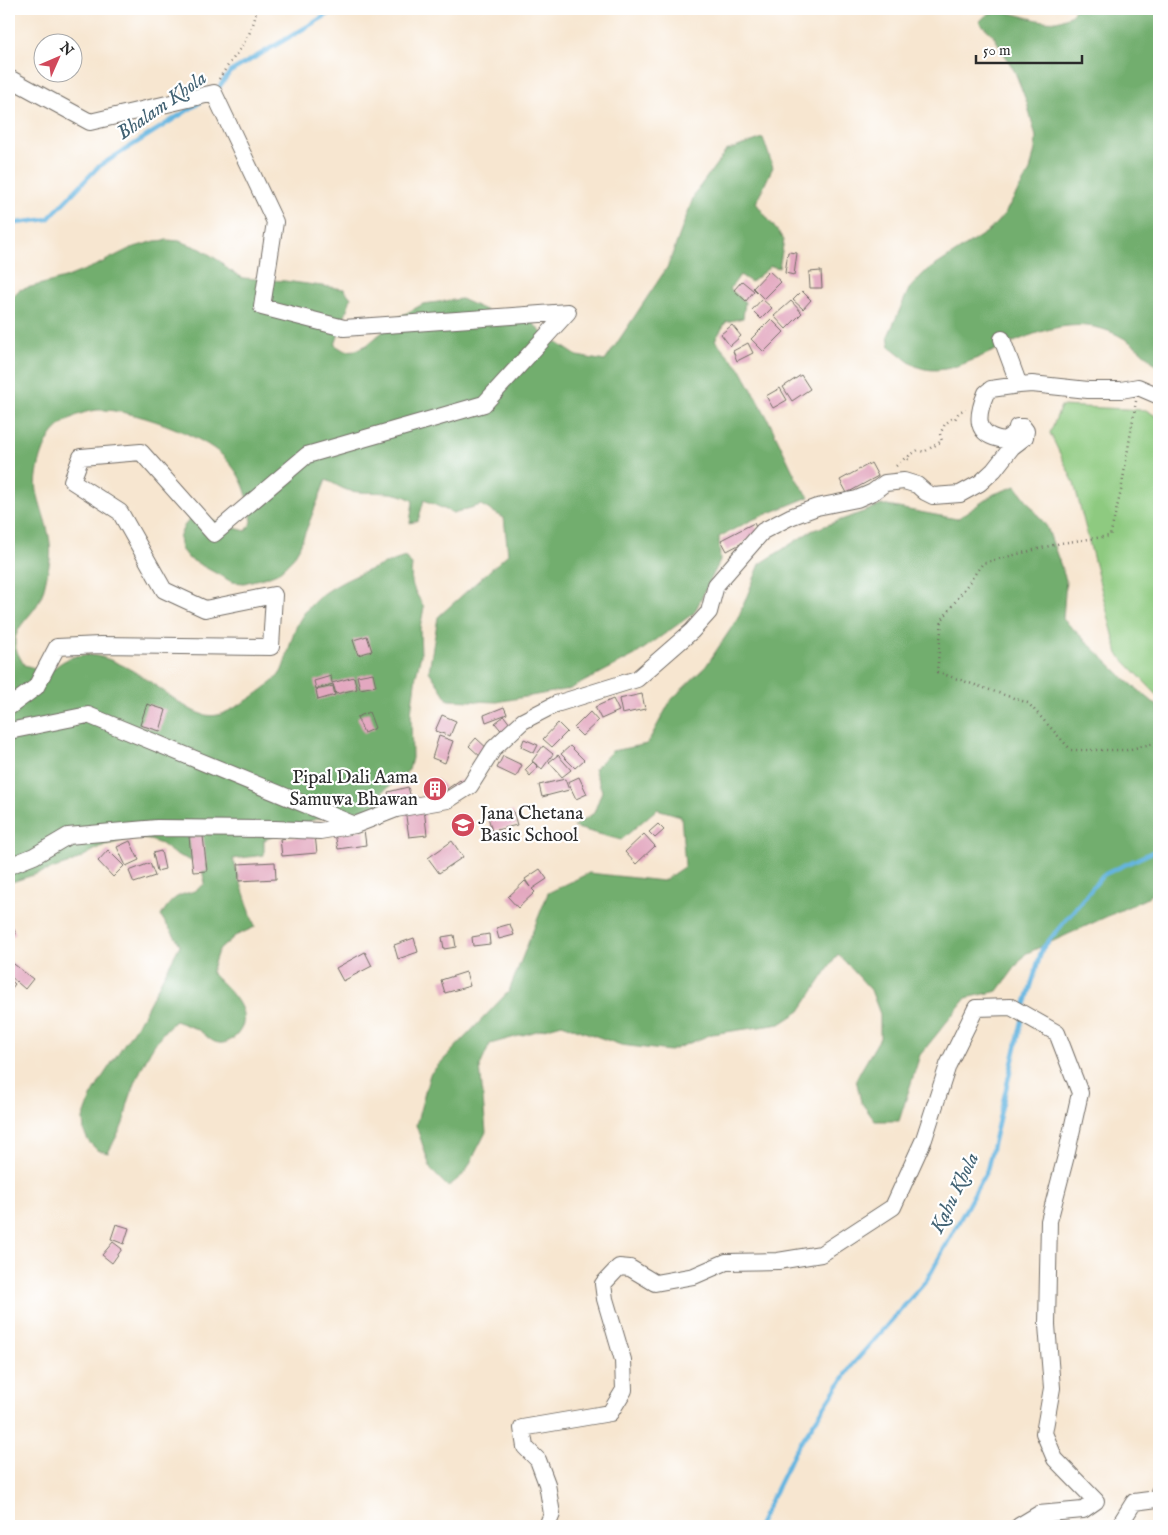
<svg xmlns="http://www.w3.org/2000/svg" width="1168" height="1535" font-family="'IM FELL English',serif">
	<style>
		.green { fill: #8eca80; stroke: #5c7a56 }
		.forest { fill: #72ae6e; stroke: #4e6c4c }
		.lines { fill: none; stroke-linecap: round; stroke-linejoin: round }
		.stream { stroke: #65b5e0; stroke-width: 4.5 }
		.building { fill: #e3a8c0 }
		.minor-casing { stroke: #726c65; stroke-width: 18 }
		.path { stroke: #726c65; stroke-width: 2.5; stroke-dasharray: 1 4; stroke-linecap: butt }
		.minor { stroke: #fff; stroke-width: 16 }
		.labels { text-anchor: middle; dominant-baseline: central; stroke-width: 4.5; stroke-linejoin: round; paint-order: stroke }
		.poi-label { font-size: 19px; fill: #2b2b2b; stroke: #fff; text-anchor: end }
		.water-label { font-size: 20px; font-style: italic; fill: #426273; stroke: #fff }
	</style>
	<rect width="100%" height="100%" fill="#fff"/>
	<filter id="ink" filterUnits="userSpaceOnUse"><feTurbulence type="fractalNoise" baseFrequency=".02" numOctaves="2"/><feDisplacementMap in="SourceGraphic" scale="10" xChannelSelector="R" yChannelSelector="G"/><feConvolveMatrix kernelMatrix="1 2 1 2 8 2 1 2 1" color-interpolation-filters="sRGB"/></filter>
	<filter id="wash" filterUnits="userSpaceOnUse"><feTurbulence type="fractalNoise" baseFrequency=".0096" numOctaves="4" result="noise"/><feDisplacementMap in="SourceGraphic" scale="20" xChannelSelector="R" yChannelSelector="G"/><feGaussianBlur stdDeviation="1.12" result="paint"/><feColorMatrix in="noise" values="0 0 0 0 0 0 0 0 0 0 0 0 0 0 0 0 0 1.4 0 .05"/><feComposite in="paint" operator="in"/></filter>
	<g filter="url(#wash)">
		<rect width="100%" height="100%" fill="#f7e6d0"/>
		<path class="green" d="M1061 406 1146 410 1159 418V697L1118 654 1074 483 1050 433Z"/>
		<path class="forest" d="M1076 9H1159V368C1151 361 1143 351 1134 345 1078 304 1028 337 973 360 956 367 937 374 918 367 908 363 899 353 890 347L888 336 909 289 924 273 990 230 1005 213 1030 171 1035 149 1036 137 1027 103 1015 72 993 35 979 22C981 20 985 16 988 14 1016 4 1052 39 1076 9Z
			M763 138 773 167 756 203 784 240 779 268 771 266 751 282 740 275 730 289 745 302 743 318 726 322 715 340 741 370 767 417 797 480 809 497 752 520 719 537 720 561 694 613 635 655 570 689 497 702 448 700 429 671 438 617 508 554 504 518 481 505 453 513 424 500 418 521 410 523 413 501C394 488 372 495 351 491 343 490 334 483 326 480L299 548 293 558 285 566 277 573 267 577 244 583 232 582 188 558 181 549 179 538 184 526 192 517 203 515 223 525 246 531 252 522C248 494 244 478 224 457 203 435 129 408 98 410 81 411 59 422 50 437 42 450 34 476 37 491 42 516 55 540 49 565 46 579 44 594 37 605 30 617 14 628 15 644 15 650 21 659 24 665L49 672C55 667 61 662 68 659 101 642 150 682 176 700 189 709 202 718 218 715 232 712 277 683 282 670 292 645 291 626 311 605 332 582 376 567 405 557L412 565C409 585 415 591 424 607L420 629 421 655 416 675 411 713 412 758 409 770 381 793 385 805 316 819 264 840V855L233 859 255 927 235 936 218 951 211 972C226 988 258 1012 236 1036 232 1040 225 1044 219 1043 211 1042 207 1036 200 1031 193 1027 183 1024 175 1021 153 1038 138 1074 129 1100 126 1108 126 1118 122 1126 118 1135 112 1144 108 1153L97 1150 89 1142 84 1132 83 1119 91 1097 103 1076 142 1017 180 945C175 934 167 927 161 916 165 909 170 901 177 897 188 891 195 894 205 883L202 870 194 862 173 853 161 844 150 840 132 838 100 847 73 862 9 883V300L19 290 65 278 97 265 131 248 155 241 167 240 180 241 201 249 221 262 229 270 243 278 285 281 344 289 351 298 335 345 345 351 356 350 367 345 401 316 423 304 461 299 492 313H516L533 323 541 332 577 356 605 361 668 266 695 193 726 151Z
			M1016 486 1047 527 1066 580 1063 619 1124 678 1159 707V888L1145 899 1025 954 998 991 966 998 920 1055 899 1121H875L861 1102 856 1079 880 1038V1014L871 990 838 954 800 1011 780 1024 712 1034 670 1051 621 1045 562 1024 490 1044 480 1066 486 1132 465 1173 448 1187 431 1170 416 1125 430 1074 509 991 548 893 589 873 663 881 685 866 681 816 657 809 621 840 573 827 594 813 602 791 594 769 612 751 647 744 671 700 706 666 738 618 760 564 811 531 882 505 957 519 994 494Z"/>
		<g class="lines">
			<path class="stream" d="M217 90 230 72 337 9
				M9 224 48 219 98 167 199 103
				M1024 1009 1042 949 1103 875 1159 849
				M758 1526 795 1451 853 1364 927 1280 987 1170 1023 1017"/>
		</g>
		<g id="blocks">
			<path class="building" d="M788 252 797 253 794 275 785 273Z
				M769 271 781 282 764 299 753 288Z
				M821 271 822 288H810L809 272Z
				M742 281 754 291 746 301 734 290Z
				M802 291 811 300 803 309 793 300Z
				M762 299 772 308 761 319 752 310Z
				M791 301 802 313 786 329 774 316Z
				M771 319 784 332 764 352 751 339Z
				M732 325 741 336 730 346 721 334Z
				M748 343 753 353 737 361 733 351Z
				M801 375 810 389 792 401 783 387Z
				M780 388 787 400 773 408 766 396Z
				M871 463 878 476 847 493 840 480Z
				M754 523 759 534 727 551 721 540Z
				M367 636 372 651 358 655 353 640Z
				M373 673 376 686 360 689 357 676Z
				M331 676 332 683 354 677 357 689 336 694 333 684 316 689 314 681Z
				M333 686 335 695 318 700 316 690Z
				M642 694 645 709 622 714 619 699Z
				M613 699 619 711 601 719 595 707Z
				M147 704 166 710 160 731 140 725Z
				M504 707 507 714 486 722 484 715Z
				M369 712 375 728 364 733 357 717Z
				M590 712 598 721 582 736 574 728Z
				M442 715 456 721 450 736 435 731Z
				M504 716 513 728 504 734 495 723Z
				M558 723 567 732 552 747 543 739Z
				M439 736 453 741 445 763 432 758Z
				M476 738 490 751 483 759 469 746Z
				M524 739 538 745 534 753 521 747Z
				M543 746 553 754 542 769 532 761Z
				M570 746 584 760 575 768 561 754Z
				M558 755 571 770 562 777 549 762Z
				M503 756 522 765 516 777 497 768Z
				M533 762 538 767 530 776 525 770Z
				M579 777 587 794 576 799 568 782Z
				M437 779 445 787 433 799 425 791Z
				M565 779 569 790 542 797 539 785Z
				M460 780 466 786 453 796 447 789Z
				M408 787 411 798 391 803 388 792Z
				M424 808 427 835 409 837 405 810Z
				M513 811 517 825 492 831 488 817Z
				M658 824 664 830 655 838 649 832Z
				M364 830 366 845 338 849 335 834Z
				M644 834 655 846 636 864 625 852Z
				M315 835 317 853 282 856 280 839Z
				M203 836 207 871 193 872 189 837Z
				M130 841 139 860 126 866 117 847Z
				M452 841 463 857 439 873 428 858Z
				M108 850 124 866 113 877 98 861Z
				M161 851 165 869 157 871 153 853Z
				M275 862 276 879 239 881 238 864Z
				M150 863 155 876 134 883 129 871Z
				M540 869 547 879 532 889 535 892 518 908 508 897 525 881 530 887 525 879Z
				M9 919 16 934 9 938Z
				M510 924 514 935 499 939 496 928Z
				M489 934 490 944 473 946 472 937Z
				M454 935 456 947 444 949 442 937Z
				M414 938 418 952 398 959 394 945Z
				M365 952 372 966 343 981 336 968Z
				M10 961 33 979 25 989 9 975V963Z
				M466 972 470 986 445 993 441 980Z
				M9 979 15 984 9 992Z
				M116 1224 129 1228 124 1244 111 1239Z
				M113 1242 122 1249 112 1263 102 1255Z"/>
		</g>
	</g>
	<g filter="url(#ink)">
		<use href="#blocks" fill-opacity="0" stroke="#726c65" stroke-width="1"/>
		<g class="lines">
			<g class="minor-casing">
				<path id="minor" d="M9 78 90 122 214 93 275 222 262 307 344 328 568 312 484 404 307 455 214 534 141 452 81 457 72 481 120 512 164 590 205 609 274 595 271 647 100 645 57 647 36 687 9 707
					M1019 385 1032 384 1088 390H1121L1138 387 1159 396
					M9 731 88 715 355 825 396 809 448 800 470 786 494 748 523 721 556 704 637 679 692 631 709 612 716 585 763 531 790 517 817 507 857 499 873 492 885 483 904 481 917 485 925 492 933 496 960 494 980 483 994 470 1012 447 1025 437 1026 431 1023 427H1017L1016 432 1005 440C974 436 976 417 986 393L991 389 1019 385 1002 339
					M9 866 34 856 68 836 157 828 275 829 320 831 355 825
					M547 1526 552 1514 547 1484 538 1460 525 1447 522 1428 610 1413 624 1390 623 1360 605 1299 603 1284 619 1267 630 1268 655 1283 694 1276 726 1262 778 1261 821 1254 893 1207 924 1139 948 1065 976 1008 1011 1007 1057 1033 1080 1093 1067 1152 1049 1221 1047 1325 1052 1388 1044 1433 1055 1459 1096 1501 1083 1510 1039 1514 1019 1526
					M1119 1526 1134 1502 1157 1499 1159 1492"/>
			</g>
			<path class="path" d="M219 79C232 57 255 36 256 9
				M1136 401 1121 491 1110 536 1061 543 983 563 942 620 937 672 1028 703 1071 750H1127L1159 742
				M896 466 905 458 909 460V456L918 450 924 452 942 441 940 434 945 424 953 418 955 419 959 412 966 409"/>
			<use href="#minor" class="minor"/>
		</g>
	</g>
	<defs>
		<g id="building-disc" transform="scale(1.25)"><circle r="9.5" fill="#d1495b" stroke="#fff"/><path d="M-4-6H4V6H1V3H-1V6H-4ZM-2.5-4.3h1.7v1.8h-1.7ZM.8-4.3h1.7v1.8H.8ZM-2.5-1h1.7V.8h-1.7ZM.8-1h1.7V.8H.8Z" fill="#fff"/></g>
		<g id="school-disc" transform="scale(1.25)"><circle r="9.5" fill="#d1495b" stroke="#fff"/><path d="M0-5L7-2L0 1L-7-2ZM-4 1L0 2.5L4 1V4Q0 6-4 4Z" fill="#fff"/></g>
	</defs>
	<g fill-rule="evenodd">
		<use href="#building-disc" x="435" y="789"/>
		<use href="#school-disc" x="463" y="825"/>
	</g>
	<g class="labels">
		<g class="poi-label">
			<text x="418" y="778">Pipal Dali Aama<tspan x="418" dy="22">Samuwa Bhawan</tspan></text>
			<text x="480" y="814" text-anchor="start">Jana Chetana<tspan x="480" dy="22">Basic School</tspan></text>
		</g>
		<g class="water-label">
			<text transform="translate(162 106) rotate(-35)">Bhalam Khola</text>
			<text transform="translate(955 1193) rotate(-64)">Kahu Khola</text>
		</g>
	</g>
	<rect width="1168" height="1535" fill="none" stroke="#fff" stroke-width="30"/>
	<g transform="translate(58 58) rotate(45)"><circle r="24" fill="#ffffff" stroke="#aaaaaa"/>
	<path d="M0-4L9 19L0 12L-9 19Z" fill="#d1495b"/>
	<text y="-8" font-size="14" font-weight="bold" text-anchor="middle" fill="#2b2b2b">N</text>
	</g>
	<path d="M976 55v8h106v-8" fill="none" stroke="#2b2b2b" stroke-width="2.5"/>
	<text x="983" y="55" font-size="15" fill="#2b2b2b" stroke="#ffffff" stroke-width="4" paint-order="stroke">50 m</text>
</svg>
